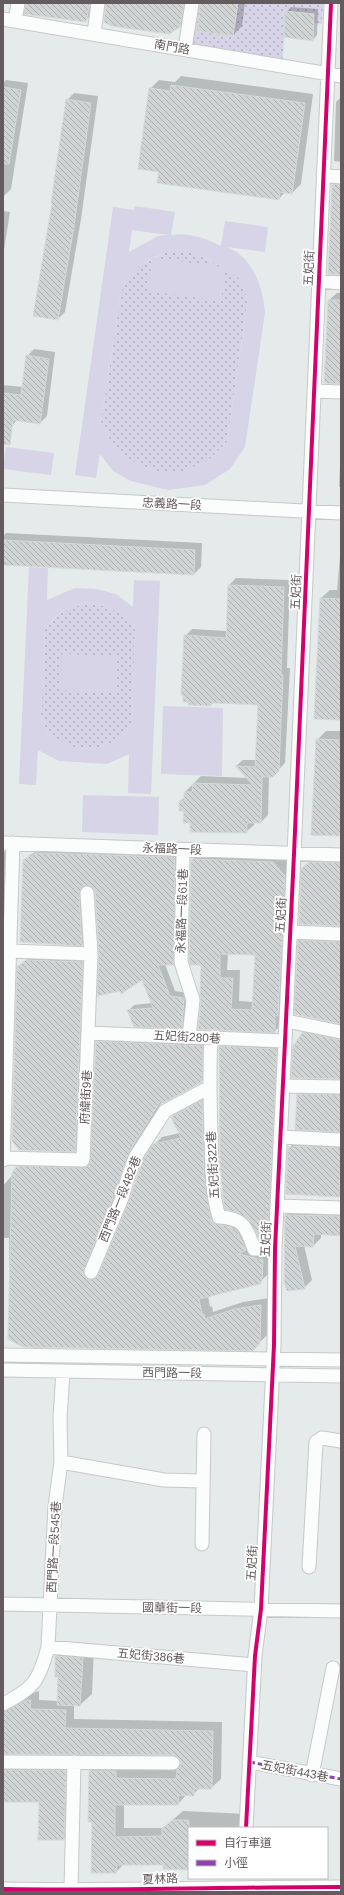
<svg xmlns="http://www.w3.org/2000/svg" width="344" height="1895" font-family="Helvetica,'Noto Sans TC',sans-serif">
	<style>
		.grass { fill: url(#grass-dots) }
		.park { fill: #d6d4e6; fill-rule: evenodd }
		.shadow { fill: #0003; fill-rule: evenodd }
		.building { fill: url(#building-back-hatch); stroke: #d4dad9; fill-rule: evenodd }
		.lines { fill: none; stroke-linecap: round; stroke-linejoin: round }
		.minor-casing { stroke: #c7c8c8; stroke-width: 15 }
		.minor { stroke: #fbfcfc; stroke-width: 13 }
		.quiet { stroke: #8e44ad; stroke-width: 3; stroke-dasharray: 6 3; stroke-linecap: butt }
		.cycleway-casing { stroke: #fff; stroke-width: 6 }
		.cycleway { stroke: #d6006c; stroke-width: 4 }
		.labels { text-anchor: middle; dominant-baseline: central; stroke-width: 3.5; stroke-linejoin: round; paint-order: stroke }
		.street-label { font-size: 12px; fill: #635b5d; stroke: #fff }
	</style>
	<defs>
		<pattern id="grass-dots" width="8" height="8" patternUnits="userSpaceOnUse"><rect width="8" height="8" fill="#d6d4e6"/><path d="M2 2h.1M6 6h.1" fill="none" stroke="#b1afbe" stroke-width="1.8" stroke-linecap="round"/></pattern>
		<pattern id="building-back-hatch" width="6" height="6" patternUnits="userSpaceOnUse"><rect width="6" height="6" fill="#d0d4d4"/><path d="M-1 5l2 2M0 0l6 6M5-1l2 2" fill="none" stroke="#acafaf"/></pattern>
	</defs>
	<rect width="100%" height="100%" fill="#e5ebeb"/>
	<path class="grass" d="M197 3H323L322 24 286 20 282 65 190 52Z
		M165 253H194L226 268 240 279 248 299 227 442 208 461 184 471H155L127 459 112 444 101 422 122 287 138 266Z
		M89 604C109 606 126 611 135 630L132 724 124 735 116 741 105 746 92 749 77 748 65 744 48 733 41 717 45 630C57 613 68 606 89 604Z"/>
	<path class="park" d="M135 206 175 212 171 235C188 232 206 238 221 246L225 221 268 227 265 252 227 247C253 257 263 287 265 313L245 447 230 469 205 485 168 490 131 481 113 471 100 454 96 478 75 475 113 207 134 210ZM132 230 169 235 158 236 129 252ZM165 253H194L224 267 153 258ZM152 259 148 291 221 301 226 268 240 279 248 299 227 442 208 461 184 471H155L127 459 112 444 101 422 122 287 138 266Z
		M6 447 54 453 51 475 3 469Z
		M29 567 48 568 47 600 75 588 96 589 116 594 133 607 134 580 160 581 151 794 128 793 129 754 107 764 59 761 38 750 36 785 19 784ZM89 604C109 606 126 611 135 630L132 724 124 735 116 741 105 746 92 749 77 748 66 744 48 733 41 717 45 630C56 613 68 606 89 604Z
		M62 654 116 656 115 693 61 690Z
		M163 706 223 708 222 776 161 774Z
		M83 795 159 797 158 835 82 832Z"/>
	<path class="shadow" d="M26 3H97L95 11 85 21Z
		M106 3H191L189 17 180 27Z
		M200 3H245L242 26 233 35Z
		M291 7 318 9 317 35 313 40 286 12Z
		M181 76 313 94 301 184 292 193 285 192 279 199 160 171 150 89 159 80 175 82Z
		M6 80 28 83 11 189 4 196 3 83Z
		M74 93 98 96 81 219 65 312 58 319 54 203 67 100Z
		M341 97V162L334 161 336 102Z
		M340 178H341V274L333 185Z
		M3 211 10 212 3 256Z
		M337 293H341V383L325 382 329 300Z
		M34 349 55 352 47 416 40 423 17 420 3 436V385L23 387 27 356Z
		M341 441V487H339Z
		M6 533 202 543 201 567 194 574 3 564V536Z
		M341 545V719L321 598 330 590H337Z
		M236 578 290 580 287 668H290L285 763 272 776H269L268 815 261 822H254V825L246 832 191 822 180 801 185 797V792L201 776 248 778 236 766 243 760H256L259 704 214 702 211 705 185 636 192 629 227 631 229 585Z
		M326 731H341V835L317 740Z
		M43 848 180 852 179 959 173 964H165L175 991 189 993 187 1022 181 1028 129 1010 134 1005 152 1003 142 978 100 954 96 892 91 885H85L84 887 88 939 82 945 21 941 24 861 30 855Z
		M3 851 7 852 10 895 3 902Z
		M200 852 282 854 293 867 283 1023 274 1032 202 1001V964L192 860ZM228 953 256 954 254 1002 239 1001 240 970H227Z
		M318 855H341V925L302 869Z
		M3 921 8 934 3 1088Z
		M307 933 341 934V1023L299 941Z
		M34 954 89 956 81 1144 75 1151 20 966Z
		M311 1025 341 1031V1078L304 1033Z
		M105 1034 210 1038 209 1073 201 1081 162 1102 137 1143 96 1272H101L154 1145 162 1137 180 1133 172 1117 180 1109 210 1093 219 1211 253 1241 270 1252V1272L259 1283 208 1296 210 1307 212 1306 213 1312 243 1302 269 1298 268 1334 252 1350 9 1339V1238H3V1186L26 1159 91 1160 97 1042Z
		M228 1038 285 1041 276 1227 267 1236 260 1240 249 1218 238 1211 220 1047Z
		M306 1087H341V1131L298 1095Z
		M297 1140H341V1196L287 1193 289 1148Z
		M293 1207 341 1209V1235L321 1234V1238L313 1246 304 1245 312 1280 304 1288 286 1215Z
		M68 1645 94 1647 92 1694 80 1705H74V1719L222 1722 221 1779 211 1788H200L193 1794H187L178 1804 124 1803V1828H163L183 1811 247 1814 250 1828H189V1869L164 1864H124L116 1872 93 1821H89L90 1771 99 1762H125V1769L178 1770 182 1763 178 1755 3 1754V1711L9 1705 36 1692 39 1691V1700L58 1701 59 1676 56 1656Z
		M3 1766H70L69 1834 64 1839 40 1801H3Z"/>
	<path class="building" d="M26 3H90L86 22 24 14Z
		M106 3H184L180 27 169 34 111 26 104 22Z
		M200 3H238L233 36 198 31Z
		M285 11 314 14 313 41 284 37Z
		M171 85 305 103 292 194 280 192 279 200 157 183 159 172 138 169 149 88 170 91Z
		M3 87 21 90 9 164H3Z
		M66 99 91 103 74 226 58 320 33 316 52 203H51Z
		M332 184 341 185V275L328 274Z
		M328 300H341V384L324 383Z
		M26 355 49 359 40 424 13 420 10 445 3 444V393L21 395Z
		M3 540 195 550 194 575 3 565Z
		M228 585 284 587 281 674 283 675 279 771 273 777H262L261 823H247V833L190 832V823H183L184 811H179V801H184V792H192L193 783 253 785 235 766 255 767 258 705 217 703H211V706L188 705V702H183V695H181L184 635 226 638Z
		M320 598 341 599V720L314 719Z
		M316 739 341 740V836L311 835Z
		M37 853 175 857 174 965H158L170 996 184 998 182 1029 134 1027 127 1010 153 1008 142 980 121 994 120 991 97 996 99 954 95 892 91 886H83L79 893 82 946 20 942 23 860Z
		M191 859 273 862 285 876 278 1016 275 1015V1033L198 1029 201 1001 200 994 201 965H190L189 961ZM220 954 255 955 252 1010 231 1009 233 978H220Z
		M309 862 341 863V926L299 924 301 869Z
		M298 940 341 942V1024L294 1014Z
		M26 960 83 962 75 1152 19 1150 12 1141 17 967Z
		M303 1032 341 1040V1079L291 1078 293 1046Z
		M96 1041 203 1046 202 1082 163 1103 161 1100 129 1152 114 1195 84 1269V1276L92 1280 98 1275 129 1201 143 1160 153 1144 181 1138 171 1117 202 1100 204 1177 211 1219 214 1223 231 1227 237 1231 246 1250 239 1254 263 1260 262 1281 260 1284 199 1299 202 1314H204L205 1319 234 1309 261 1305 260 1343 253 1351 23 1347 8 1339 12 1173 17 1166 83 1168 90 1165Z
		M219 1046 277 1049 268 1237 261 1241 248 1219 237 1212 225 1210 224 1205 220 1166Z
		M297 1094 341 1095V1132L295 1130Z
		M294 1146 341 1148 339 1197 286 1194 288 1147 294 1148Z
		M285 1215 341 1216V1236L314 1234 313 1247 295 1246 305 1289 287 1291 284 1282Z
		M55 1656 83 1658 80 1706 57 1705 58 1677H55Z
		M26 1700H31L30 1709 66 1710 65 1728 213 1731 212 1789H194V1796L179 1795 178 1805H115V1837L162 1836V1828L173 1820H189V1870L163 1869V1865H117L116 1873H91L92 1822H88L89 1771H116V1778L176 1779 177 1770 181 1763 180 1759 177 1756 173 1755 3 1754V1712Z
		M3 1770H66L64 1840H38L39 1802H3Z"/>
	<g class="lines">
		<g class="minor-casing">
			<path id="minor" d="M3 19 341 76
				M15 21 18 3
				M94 34 98 3
				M185 49 192 3
				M323 175 341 177
				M319 281 341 283
				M314 391 341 392
				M3 495 341 513
				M3 843 341 855
				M183 854 181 962 193 1000 189 1037
				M290 932 341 934
				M10 951 91 954
				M286 1021 341 1032
				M88 1033 285 1041
				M211 1039C209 1071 210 1103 211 1135 212 1162 211 1191 219 1217 244 1218 246 1227 254 1249H275
				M283 1086 341 1087
				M280 1137 341 1140
				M3 1158 83 1160 91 954 87 893
				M3 1160 13 843
				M277 1206 341 1208
				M91 1272 122 1198 129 1174 136 1156 165 1111 210 1087
				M3 1355 341 1360
				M3 1370 341 1376
				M61 1462 164 1480 203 1481
				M202 1544 204 1434
				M309 1567 316 1442 322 1438 341 1441
				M3 1604 341 1611
				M48 1647 254 1665
				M3 1704C34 1688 39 1681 48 1647L55 1506 61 1462 60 1418 63 1371
				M3 1762 173 1763
				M249 1762 341 1779
				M312 1775 333 1668
				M246 1828 255 1656 261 1609 274 1345 275 1249 294 854 331 3
				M3 1889C116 1891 228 1887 341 1887
				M71 1890 74 1762"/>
		</g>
		<use href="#minor" class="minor"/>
		<path class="quiet" d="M249 1762 341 1779"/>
		<g class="cycleway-casing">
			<path id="cycleway" d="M246 1828 255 1656 261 1609 274 1345 275 1249 294 854 331 3
				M3 1889C116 1891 228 1887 341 1887"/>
		</g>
		<use href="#cycleway" class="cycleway"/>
	</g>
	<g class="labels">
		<g class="street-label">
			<text transform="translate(172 47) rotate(10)">南門路</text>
			<text transform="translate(309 268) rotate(-88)">五妃街</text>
			<text transform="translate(172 504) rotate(3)">忠義路一段</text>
			<text transform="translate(296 592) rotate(-88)">五妃街</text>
			<text transform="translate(172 849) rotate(2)">永福路一段</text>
			<text transform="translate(182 911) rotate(-88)">永福路一段61巷</text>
			<text transform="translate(281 915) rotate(-87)">五妃街</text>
			<text transform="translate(187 1037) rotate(3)">五妃街280巷</text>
			<text transform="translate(86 1097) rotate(-87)">府緯街9巷</text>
			<text transform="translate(213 1165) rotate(-93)">五妃街322巷</text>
			<text transform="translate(120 1199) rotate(-68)">西門路一段482巷</text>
			<text transform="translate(266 1239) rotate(-88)">五妃街</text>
			<text transform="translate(172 1373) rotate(1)">西門路一段</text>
			<text transform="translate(54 1547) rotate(-87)">西門路一段545巷</text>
			<text transform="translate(252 1563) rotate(-87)">五妃街</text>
			<text transform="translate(172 1608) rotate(1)">國華街一段</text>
			<text transform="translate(151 1656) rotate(5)">五妃街386巷</text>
			<text transform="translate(295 1771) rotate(11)">五妃街443巷</text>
			<text transform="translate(160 1879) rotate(-2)">夏林路</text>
		</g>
	</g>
	<rect width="344" height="1895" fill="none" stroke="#635b5d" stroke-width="8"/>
	<rect x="188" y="1827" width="140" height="52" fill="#ffffff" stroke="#c1bdbe"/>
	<rect x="196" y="1840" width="20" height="6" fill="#d6006c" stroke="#c1bdbe"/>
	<text x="224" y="1847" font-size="12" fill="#635b5d">自行車道</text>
	<rect x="196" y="1860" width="20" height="6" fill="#8e44ad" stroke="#c1bdbe"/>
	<text x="224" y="1867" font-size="12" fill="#635b5d">小徑</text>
</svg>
